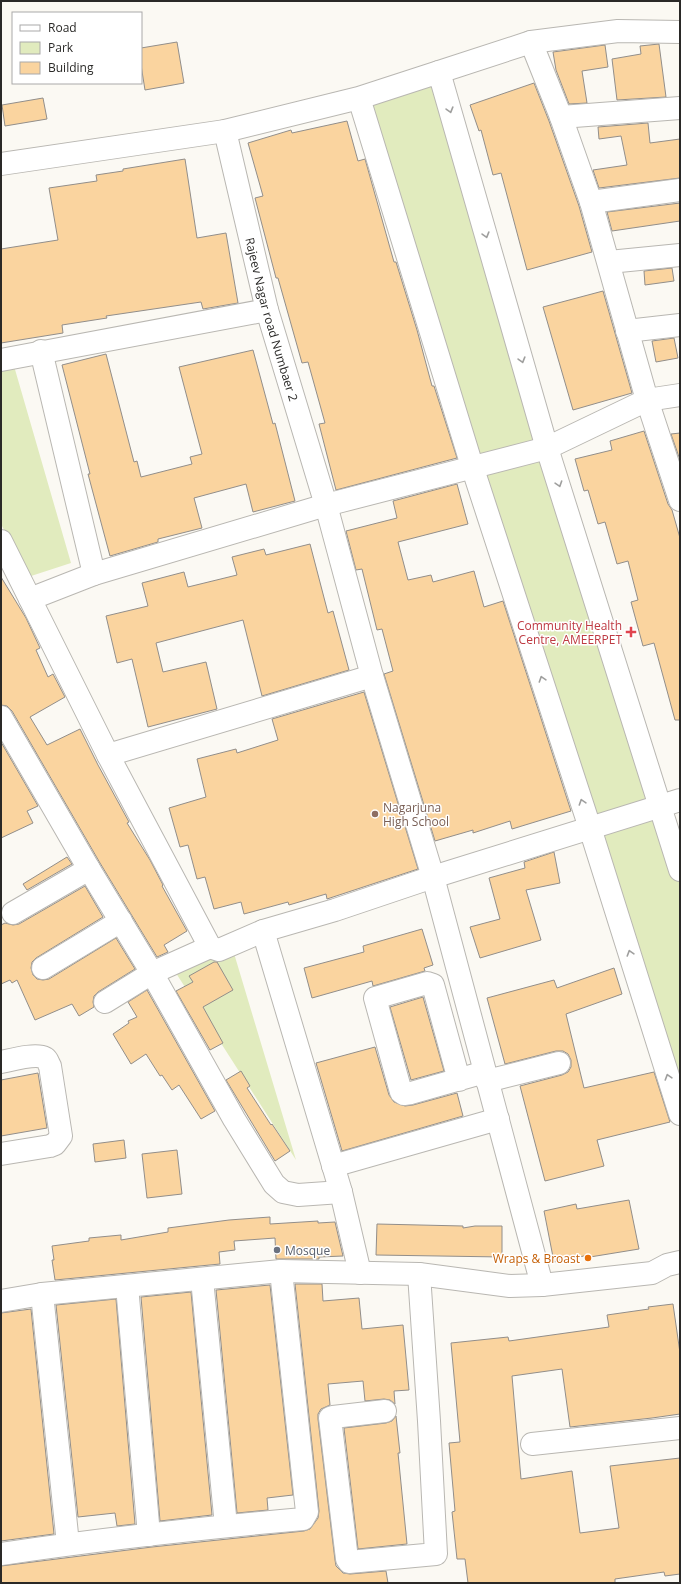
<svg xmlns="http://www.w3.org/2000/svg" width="681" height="1584" font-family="'Open Sans',sans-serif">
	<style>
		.green { fill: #e1ebbe }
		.building { fill: #fad49f; stroke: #928e8a }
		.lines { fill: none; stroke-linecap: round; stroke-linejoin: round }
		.street-casing { stroke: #b9b7b2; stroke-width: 24 }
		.secondary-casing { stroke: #b9b7b2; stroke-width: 24 }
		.street { stroke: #fff; stroke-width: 22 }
		.secondary { stroke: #fff; stroke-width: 22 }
		.oneway { stroke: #9f9f9e }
		.health-dot { fill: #e0444e; stroke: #fff; stroke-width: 1.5 }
		.education-dot { fill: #8d6e63; stroke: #fff; stroke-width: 1.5 }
		.worship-dot { fill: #6b7280; stroke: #fff; stroke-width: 1.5 }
		.food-dot { fill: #e8710a; stroke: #fff; stroke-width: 1.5 }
		.labels { text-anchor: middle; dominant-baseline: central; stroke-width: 3; stroke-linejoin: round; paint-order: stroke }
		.street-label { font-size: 12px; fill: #2a2927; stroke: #fff }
		.health-label { font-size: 12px; fill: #be3a42; stroke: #fff; text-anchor: end }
		.education-label { font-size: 12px; fill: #785e54; stroke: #fff; text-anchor: start }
		.worship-label { font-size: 12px; fill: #5b616d; stroke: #fff; text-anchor: start }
		.food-label { font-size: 12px; fill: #c56008; stroke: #fff; text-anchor: end }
	</style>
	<rect width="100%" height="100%" fill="#fbf9f3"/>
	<path class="green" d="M439 72 680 870V1114L359 98Z
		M14 366 71 563 28 577 1 524V370Z
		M233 950 296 1160 174 970Z"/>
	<path class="building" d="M177 42 184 83 145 90 141 65V48Z
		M659 44 666 97 617 100 612 59 641 54 640 46Z
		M605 45 608 67 582 71 587 103 569 104 556 70 553 52Z
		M534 83 549 121 579 206 592 252 527 270 501 173 493 175 481 130 479 131 470 105Z
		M43 98 47 119 5 126 2 105Z
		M347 121 358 161 365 159 394 262H396L417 330 432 386H434L457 458 336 490 319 424 325 423 308 362 302 363 278 278H276L255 198 263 196 248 143 291 130 292 133Z
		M648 123 650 143 680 139V178L599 188 593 170 627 165 621 136 599 139 598 127Z
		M185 159 197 238 226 233 238 303 203 309 201 302 106 316 107 318 62 325 63 333 1 343V249L58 240 49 188 97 181 96 175 123 171V169Z
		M680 203V221L612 231 607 212Z
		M672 268 674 281 645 285 644 271Z
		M603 291 632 393 573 410 543 307Z
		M674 338 678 358 656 362 652 341Z
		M253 350 273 424 275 423 295 501 253 512 246 484 194 498 202 528 158 539V542L110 556 88 474H90L62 365 106 354 134 462 137 461 141 477 192 464 190 457 202 454 179 367Z
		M644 431 668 504 672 510 680 538V720H675L654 643 643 646 631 602 638 600 628 561 617 564 605 522 598 524 588 490 584 491 575 459 612 450 610 441Z
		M680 433V460L671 434Z
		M457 484 468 524 398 542 408 580 431 575 433 582 474 571 484 607 503 601 571 811 512 829 510 821 473 833V830L435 841 384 674 393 671 382 629 377 630 362 569 356 570 346 531 397 518 393 501Z
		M310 544 328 613 333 611 349 670 262 696 243 620 156 643 163 672 206 662 217 709 148 727 132 659 117 663 106 616 148 606 142 583 184 572 188 587 237 575 232 557 264 549 266 555Z
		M1 577 26 618 40 648 36 650 48 677 53 674 65 697 30 717 47 745 80 729 98 765 129 822 127 823 150 860 163 885 162 886 187 931 164 945 168 952 157 957 100 863 12 711 7 706 1 705Z
		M364 692 418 869 327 899 326 894 289 905 288 902 244 914 241 902 214 909 205 877 197 879 188 845 180 847 169 808 206 797 197 759 236 749 237 753 278 740 272 719Z
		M1 742 38 806 27 811 33 823 1 838Z
		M554 852 560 883 526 890 541 940 480 958 470 927 500 919 489 878 525 868 524 862Z
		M67 857 72 864 27 890 23 884Z
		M85 886 103 917 36 958 32 962 31 968 33 975 37 979 43 980 49 979 116 938 135 969 98 992 94 996 93 1002 94 1007 79 1016 72 1004 35 1020 17 980 12 983 10 980 1 984V925L5 923 13 925 19 924Z
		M422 929 433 965 424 968 425 971 373 986 372 981 312 998 304 968 364 952 363 946Z
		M214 962H217L233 990 203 1007 223 1043 210 1050 176 991 193 982 189 976Z
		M614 968 622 994 566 1014 584 1088 654 1072 670 1122 597 1140 604 1166 545 1181 520 1086 562 1075 568 1072 571 1067V1060L568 1054 563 1051H556L505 1064 487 998 554 980 557 988Z
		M147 990 215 1111 201 1119 179 1085 172 1090 162 1075 160 1076 146 1054 131 1064 113 1034 129 1023 128 1021 137 1017 128 1002Z
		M423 997 444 1071 411 1080 390 1007Z
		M375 1047 389 1095 394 1102 405 1106 413 1105 457 1093 463 1116 342 1151 316 1063Z
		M241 1071 250 1086 247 1088 271 1125 272 1124 290 1151 275 1161 226 1080Z
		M38 1073 47 1128 1 1136V1080Z
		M124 1140 126 1158 95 1162 93 1144Z
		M177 1150 182 1194 147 1198 142 1154Z
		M629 1200 639 1249 590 1257 589 1255 554 1262 544 1211 576 1204 577 1209Z
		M270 1217V1224L318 1221V1223L335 1222 343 1256 319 1257V1259H276L275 1238 234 1241 235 1250 219 1252 220 1264 55 1280 52 1260H54L52 1246 89 1241V1238L121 1235V1240L168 1232V1228L229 1220Z
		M377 1224 463 1226V1228L475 1226H502V1257L376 1255Z
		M295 1284H322L323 1301 359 1298 362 1329 403 1325 409 1390 394 1391 395 1404 390 1400 384 1399 365 1401 363 1381 328 1384 330 1405 321 1409 318 1414V1419L335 1560 336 1566 343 1573 350 1574 386 1571 388 1583H1V1566L152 1547 304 1531 310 1529 318 1518 319 1511Z
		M270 1285 293 1495 267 1498 268 1510 237 1513 216 1290Z
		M191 1292 212 1515 160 1521 141 1297Z
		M116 1299 135 1524 117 1526 115 1513 78 1517 56 1305Z
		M673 1304 680 1353V1414L652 1418 570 1427 562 1369 512 1376 521 1479 572 1471 580 1533 619 1528 610 1466 680 1458V1574L665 1576 664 1572 615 1579V1583H468L465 1559H457L452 1512 455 1511 449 1443 460 1442 451 1343 508 1337 509 1341 609 1327 607 1315 649 1309 648 1307Z
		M31 1309 54 1534 1 1541V1313Z
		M396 1416 400 1453H398L407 1544 358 1549 344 1428 386 1423 392 1421Z"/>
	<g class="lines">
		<g class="street-casing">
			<g id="street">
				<path d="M531 42 561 117 591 202 647 400 680 500"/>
				<path d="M439 72 531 42 618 31 680 32"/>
				<path d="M561 117 680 108"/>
				<path id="s1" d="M225 131 267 310 326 505 372 676 433 877 542 1285"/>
				<path d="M591 202 680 190"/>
				<path d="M609 262 680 255"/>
				<path d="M627 331 680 325"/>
				<path d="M41 351 94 574"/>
				<path d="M1 360 267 310"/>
				<path d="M1 541 108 755 210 947 219 950 263 931 335 910 433 877 680 800"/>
				<path d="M30 599 94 574 326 505 547 448 647 400 680 395"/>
				<path d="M1 717 89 869 152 973 234 1119 274 1184 283 1192 298 1195 341 1192"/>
				<path d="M108 755 372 676"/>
				<path d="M13 913 89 869"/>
				<path d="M263 931 341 1192 360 1273"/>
				<path d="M43 968 121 921"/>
				<path d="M105 1002 152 973 210 947"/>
				<path d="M1 1062C11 1060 36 1053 45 1058 48 1060 48 1063 50 1066L61 1136 55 1144 50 1146 1 1154"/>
				<path d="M459 1080 433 985 427 983 375 998 401 1092 404 1094 411 1093 485 1072"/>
				<path d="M487 1081 559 1063"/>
				<path d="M333 1166 498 1119"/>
				<path d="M202 1279 226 1526"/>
				<path d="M127 1286 149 1535"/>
				<path d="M42 1294 68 1544"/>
				<path d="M385 1411 333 1417 330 1418 347 1559 349 1562 436 1554 429 1421 419 1274"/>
				<path d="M532 1444 680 1428"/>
				<path d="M1 1554C101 1539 202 1528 303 1519L307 1512 281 1271"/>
			</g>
		</g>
		<g class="secondary-casing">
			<path id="secondary" d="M359 98 472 466 590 828 680 1114
				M1 164 225 131 359 98 439 72 547 448 680 870
				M1 1301 42 1294 281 1271 419 1274 510 1286 542 1285 652 1273 667 1265 680 1262"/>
		</g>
		<use href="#street" class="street"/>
		<use href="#secondary" class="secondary"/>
	</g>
	<defs><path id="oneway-chevron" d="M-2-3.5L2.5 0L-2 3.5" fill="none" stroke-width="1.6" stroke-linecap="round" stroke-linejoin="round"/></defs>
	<g class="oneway">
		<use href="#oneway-chevron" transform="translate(450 110) rotate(74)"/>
		<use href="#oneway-chevron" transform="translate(486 235) rotate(74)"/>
		<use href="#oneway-chevron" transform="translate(522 360) rotate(74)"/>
		<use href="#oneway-chevron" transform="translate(559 484) rotate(72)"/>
		<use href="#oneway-chevron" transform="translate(542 679) rotate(-108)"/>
		<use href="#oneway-chevron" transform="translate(582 802) rotate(-108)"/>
		<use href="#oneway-chevron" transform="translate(630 953) rotate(-107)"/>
		<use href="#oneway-chevron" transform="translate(668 1077) rotate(-107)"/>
	</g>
	<path class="health-dot" d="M629 626h4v4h4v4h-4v4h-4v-4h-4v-4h4z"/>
	<circle class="education-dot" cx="375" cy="814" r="4"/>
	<circle class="worship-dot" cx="277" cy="1250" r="4"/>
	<circle class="food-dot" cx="588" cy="1258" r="4"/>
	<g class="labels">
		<g class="street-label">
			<text stroke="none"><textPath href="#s1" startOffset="194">Rajeev Nagar road Numbaer 2</textPath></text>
		</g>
		<g class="health-label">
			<text x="622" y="625">Community Health<tspan x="622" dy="14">Centre, AMEERPET</tspan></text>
		</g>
		<g class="education-label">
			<text x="383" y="807">Nagarjuna<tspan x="383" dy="14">High School</tspan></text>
		</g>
		<g class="worship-label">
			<text x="285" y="1250">Mosque</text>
		</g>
		<g class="food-label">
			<text x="580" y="1258">Wraps &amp; Broast</text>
		</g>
	</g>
	<rect width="681" height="1584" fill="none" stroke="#2a2927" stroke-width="4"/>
	<rect x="12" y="12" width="130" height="72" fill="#ffffff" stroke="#aaa9a9"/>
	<rect x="20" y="25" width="20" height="6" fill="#ffffff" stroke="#aaa9a9"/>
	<text x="48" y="32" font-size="12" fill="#2a2927">Road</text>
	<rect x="20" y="42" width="20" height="12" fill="#e1ebbe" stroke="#aaa9a9"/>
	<text x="48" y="52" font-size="12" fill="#2a2927">Park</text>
	<rect x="20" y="62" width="20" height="12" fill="#fad49f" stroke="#aaa9a9"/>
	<text x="48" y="72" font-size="12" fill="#2a2927">Building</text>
</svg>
